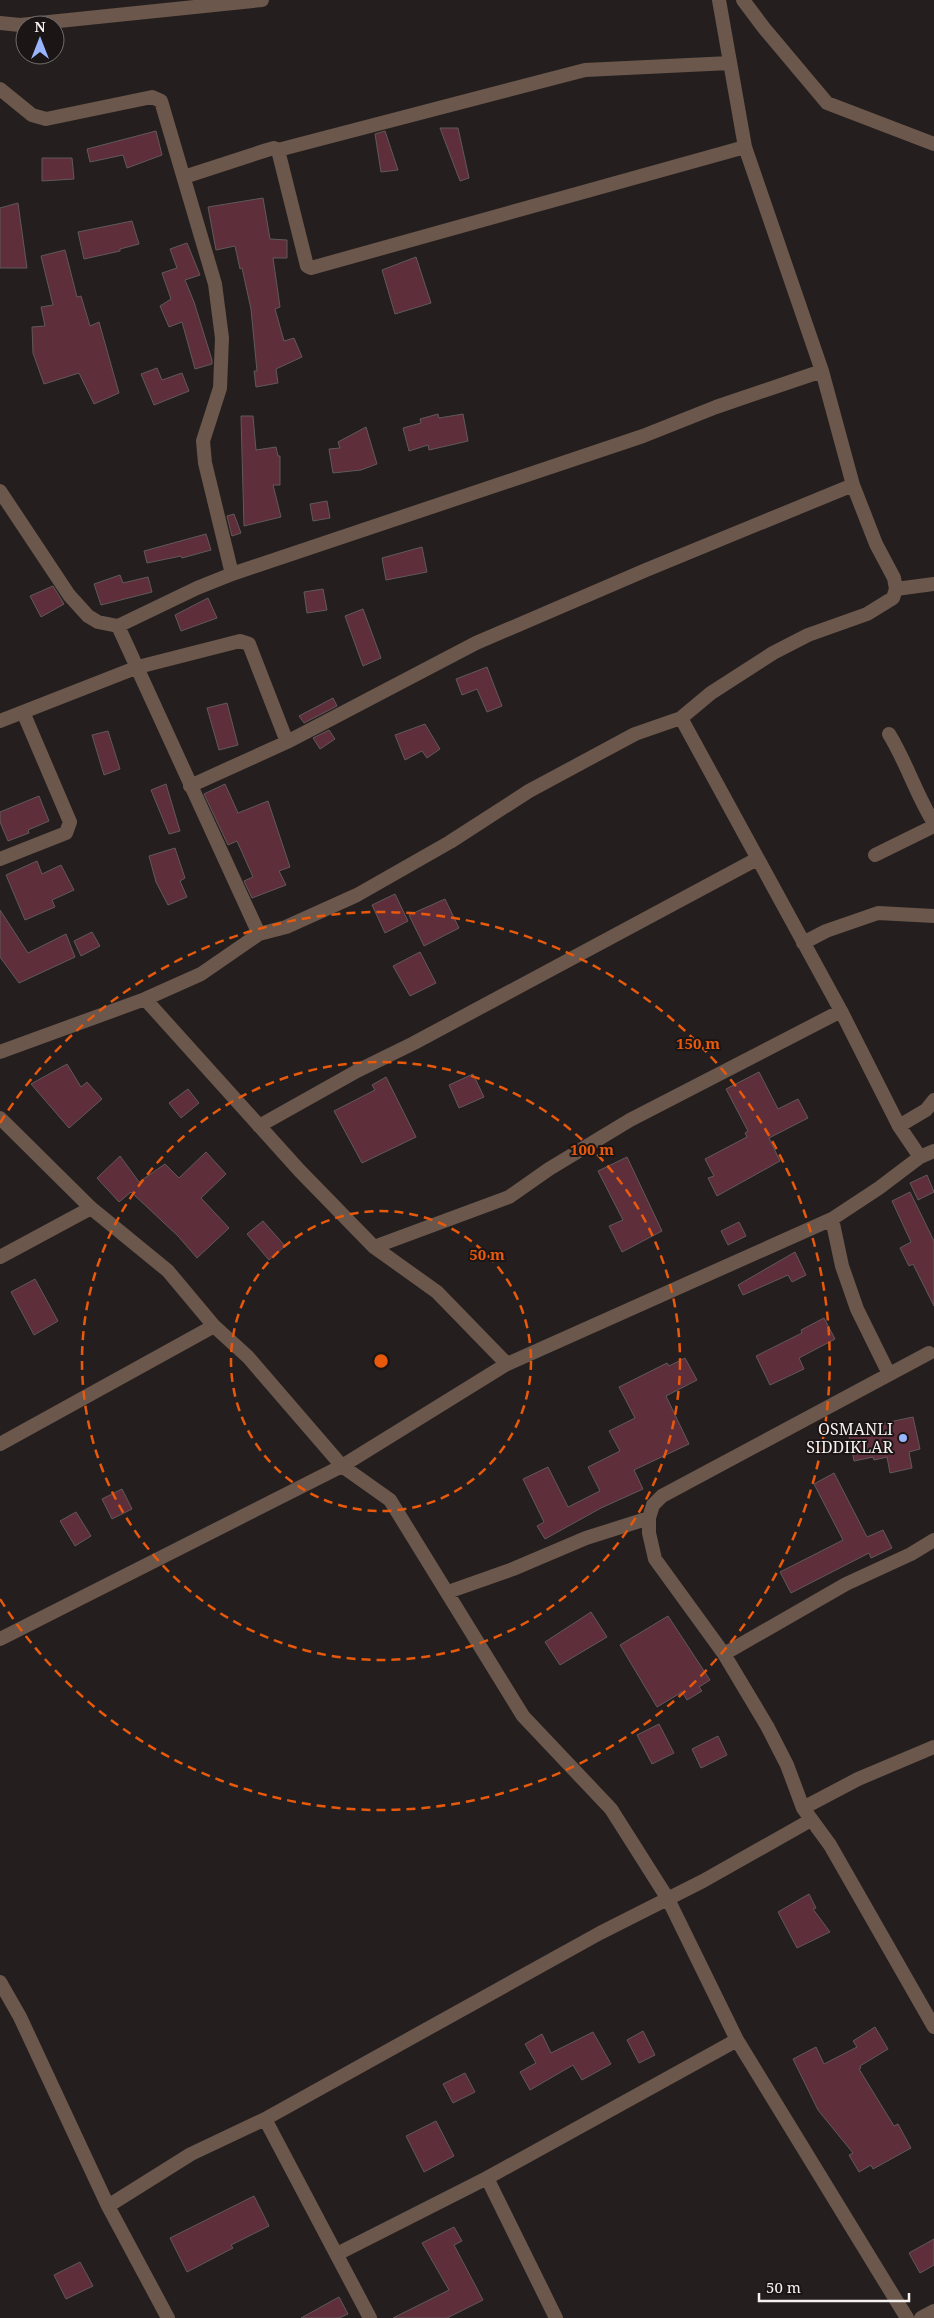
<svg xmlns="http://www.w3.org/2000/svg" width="934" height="2318" font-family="'Noto Serif',serif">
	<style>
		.building { fill: #5f2e3b; stroke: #60595a }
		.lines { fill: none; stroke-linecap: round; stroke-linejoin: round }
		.minor { stroke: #6b574b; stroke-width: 14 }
		.ring { fill: none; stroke: #e8590c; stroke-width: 2.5; stroke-dasharray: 9 6 }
		.poi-dot { fill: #98b5fd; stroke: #1b1615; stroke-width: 2 }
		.labels { text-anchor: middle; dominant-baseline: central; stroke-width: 4; stroke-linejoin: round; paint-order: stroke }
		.poi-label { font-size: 16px; fill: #f5f1f0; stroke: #1b1615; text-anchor: end }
		.centre { fill: #e8590c; stroke: #1b1615; stroke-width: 2.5 }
		.ring-label { font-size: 15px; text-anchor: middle; font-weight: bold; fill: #e8590c; stroke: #1b1615; stroke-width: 4; stroke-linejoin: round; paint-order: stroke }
	</style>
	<rect width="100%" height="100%" fill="#241f1e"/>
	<path class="building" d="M440 128H458L469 178 460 181Z
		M156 131 162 155 127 168 123 155 90 162 87 149Z
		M385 131 398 170 381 172 375 134Z
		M42 158H72L74 179 42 181Z
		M263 198 270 239 287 240V258H273L280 307 275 309 284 341 294 338 302 357 276 369 278 383 256 387 254 371H257L251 309 242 268 240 269 235 246 216 250 208 207Z
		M18 203 27 268H0V208Z
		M132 221 139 244 120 249V251L84 259 78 232Z
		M187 243 200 275 185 280 194 302 212 360V364L195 369 182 322 169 327 160 306 171 299 162 273 177 268 170 249Z
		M65 250 77 297 81 296 90 326 99 322 119 393 94 404 79 373 44 384 33 353 32 327 45 326 41 307 53 305 41 256Z
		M416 257 431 303 395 314 382 270Z
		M157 368 162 380 182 373 189 391 154 405 141 374Z
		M438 414 439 418 463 414 468 441 429 450 428 445 409 451 403 428 421 423 420 419Z
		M241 416H253L256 450 276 447 278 456H280V485H273L281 517 244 526Z
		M366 427 377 464 361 470 333 473 329 449 340 448 338 442Z
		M327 501 330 518 313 521 310 504Z
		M234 514 241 533 232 536 227 516Z
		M206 534 211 550 182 558 181 556 147 563 144 551Z
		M422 547 427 572 386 580 382 558Z
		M120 575 123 583 148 577 152 592 101 605 94 584Z
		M53 586 64 604 41 617 30 596Z
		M323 589 327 610 307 613 304 592Z
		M208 598 217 618 181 631 175 615Z
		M363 609 381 658 363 666 345 616Z
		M487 667 502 706 487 712 477 689 462 695 456 679Z
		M333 698 337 706 304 723 299 716Z
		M227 703 238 745 219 750 207 708Z
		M425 724 440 749 427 758 422 751 405 760 395 735Z
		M329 730 335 739 320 749 313 738Z
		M108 731 120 769 104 775 92 735Z
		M166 784 180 831 169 834 151 790Z
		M225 784 238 813 268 801 290 867 279 871 286 885 252 898 244 881 253 877 237 841 228 845 204 794Z
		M39 796 49 821 28 830 29 833 8 841 0 822V812Z
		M175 848 185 878 180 881 187 897 168 905 156 882 149 856Z
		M37 861 42 874 61 865 74 890 52 900 55 907 25 920 6 875Z
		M395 894 408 921 385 933 372 905Z
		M445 899 459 928 424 946 409 915Z
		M0 910 28 953 66 934 75 957 19 983 0 957Z
		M92 932 100 946 81 956 74 941Z
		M420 952 436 983 410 996 393 966Z
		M67 1064 81 1087 87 1082 102 1099 69 1128 31 1084Z
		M759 1072 778 1109 798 1099 808 1118 769 1138 780 1161 717 1196 708 1178 714 1176 705 1159 747 1137 745 1133 748 1131 726 1089Z
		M473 1074 484 1097 459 1108 449 1085Z
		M386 1077 416 1137 362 1163 334 1111 375 1090 372 1085Z
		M188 1089 199 1103 181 1118 169 1103Z
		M206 1152 226 1174 201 1198 229 1228 197 1258 178 1236 131 1192 119 1202 97 1178 120 1156 139 1182 165 1164 179 1178Z
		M627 1157 662 1231 622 1252 609 1226 623 1220 598 1171Z
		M927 1175 934 1192 918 1200 910 1183Z
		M910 1192 934 1241V1306L913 1264 909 1266 900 1248 911 1242 892 1201Z
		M263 1221 285 1246 269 1260 247 1234Z
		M739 1222 746 1236 728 1245 721 1231Z
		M795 1252 806 1275 792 1282 788 1275 743 1295 738 1285Z
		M35 1279 58 1321 34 1335 11 1292Z
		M824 1318 835 1339 799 1358 804 1369 770 1385 756 1356 802 1333 801 1330Z
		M685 1358 697 1380 666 1396 689 1444 634 1470 643 1489 601 1508 545 1539 537 1526 544 1522 523 1479 548 1467 568 1507 600 1491 588 1467 620 1451 609 1431 635 1418 619 1387 667 1363 669 1366Z
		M913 1417 920 1449 909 1452 912 1468 890 1473 887 1457 874 1460 873 1457 854 1461 849 1436 868 1432 866 1427Z
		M834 1473 867 1537 883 1530 892 1548 871 1558 869 1553 791 1593 780 1572 843 1540 814 1484Z
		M122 1489 132 1509 112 1519 102 1499Z
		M76 1512 91 1536 75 1546 60 1521Z
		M591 1612 607 1637 560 1665 545 1642Z
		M668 1616 710 1680 699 1687 702 1691 687 1700 682 1692 657 1707 620 1645Z
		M659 1724 674 1753 652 1764 637 1735Z
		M718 1736 727 1755 701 1768 692 1749Z
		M809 1894 816 1908 813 1909 830 1932 797 1948 778 1912Z
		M875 2027 888 2049 860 2066 861 2068 859 2069 894 2126 898 2124 911 2148 873 2169 871 2165 859 2172 849 2155 853 2153 818 2110 793 2059 816 2047 824 2064 857 2047 853 2041Z
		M643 2031 655 2055 639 2063 627 2040Z
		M593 2032 611 2064 582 2080 573 2065 530 2090 520 2072 536 2063 525 2044 542 2034 551 2053Z
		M465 2073 475 2092 453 2103 443 2084Z
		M436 2121 454 2156 424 2172 406 2136Z
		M254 2196 269 2226 231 2245 233 2248 187 2272 170 2238Z
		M454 2227 462 2241 454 2245 483 2300 447 2318H393L449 2290 422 2243Z
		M934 2239V2265L920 2273 909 2253Z
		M80 2262 93 2286 66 2299 54 2275Z
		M339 2297 348 2314 339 2318H301Z"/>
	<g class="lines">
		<path class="minor" d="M743 0 764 28 827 103 934 144
			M0 23 20 25 262 0
			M0 89 32 115 46 119 152 97 161 101 215 284 222 338 220 388 203 441 205 463 232 574
			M278 150 585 70 730 63
			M184 177 267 150 274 148 278 150 307 266 311 268 745 147
			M0 491 69 595 88 616 98 622 118 626 259 934
			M896 589 934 584
			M118 626 197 588 232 574 643 436 716 407 822 371
			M681 718 841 1011 899 1126 920 1157
			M0 721 138 667 240 641 249 644 287 742
			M889 734C907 763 916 795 934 823
			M190 786 287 742 476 643 646 570 853 485
			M875 855 934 826
			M0 859 66 833 70 822 23 712
			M803 943 826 931 878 913 934 916
			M145 999 299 1170 374 1247 437 1292 507 1364
			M0 1052 145 999 201 974 259 934 286 927 357 895 450 842 529 791 635 734 681 718 711 693 773 653 808 635 867 614 893 598 896 589 894 578 876 544 853 485 822 371 745 147 719 0
			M0 1118 91 1208 168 1271 214 1326 248 1357 342 1466 390 1500 523 1716 611 1809 668 1899 737 2040 907 2318
			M259 1126 357 1071 414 1043 757 859
			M899 1126 926 1110 934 1100
			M374 1247 509 1197 549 1169 630 1120 841 1011
			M0 1257 91 1208
			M929 1353 662 1496 653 1505 649 1518V1533L655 1559 724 1654 767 1726 787 1765 803 1808 830 1845 934 2027
			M889 1374 857 1309 842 1266 832 1219 879 1188 920 1157 934 1151
			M0 1444 214 1326
			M448 1592 513 1569 586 1538 649 1518
			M0 1639 342 1466 507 1364 832 1219
			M724 1654 846 1584 911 1554 934 1540
			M803 1808 858 1779 934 1747
			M0 1982 20 2017 108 2206 168 2318
			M265 2119 370 2318
			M487 2178 556 2318
			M108 2206 191 2154 265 2119 600 1933 703 1881 811 1820
			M337 2254 487 2178 737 2040
			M921 2318 934 2311"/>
	</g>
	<g class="ring">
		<circle cx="381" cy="1361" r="150"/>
		<circle cx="381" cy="1361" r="299"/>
		<path d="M0 1123A449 449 0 1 1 0 1599"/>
	</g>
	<circle class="poi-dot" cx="903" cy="1438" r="5"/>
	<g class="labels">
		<g class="poi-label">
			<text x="893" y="1429">OSMANLI<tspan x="893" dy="18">SIDDIKLAR</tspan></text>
		</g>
	</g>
	<circle cx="381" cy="1361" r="8" class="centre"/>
	<g class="ring-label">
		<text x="698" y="1049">150 m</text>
		<text x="592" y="1155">100 m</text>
		<text x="487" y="1260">50 m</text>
	</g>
	<g transform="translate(40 40)"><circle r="24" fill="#1b1615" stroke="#726e6d"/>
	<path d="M0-4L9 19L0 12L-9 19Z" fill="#98b5fd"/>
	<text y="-8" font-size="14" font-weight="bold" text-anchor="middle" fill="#f5f1f0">N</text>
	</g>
	<path d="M759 2293v8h150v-8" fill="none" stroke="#f5f1f0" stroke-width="2.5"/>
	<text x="766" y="2293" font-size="15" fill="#f5f1f0" stroke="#1b1615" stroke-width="4" paint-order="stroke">50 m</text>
</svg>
